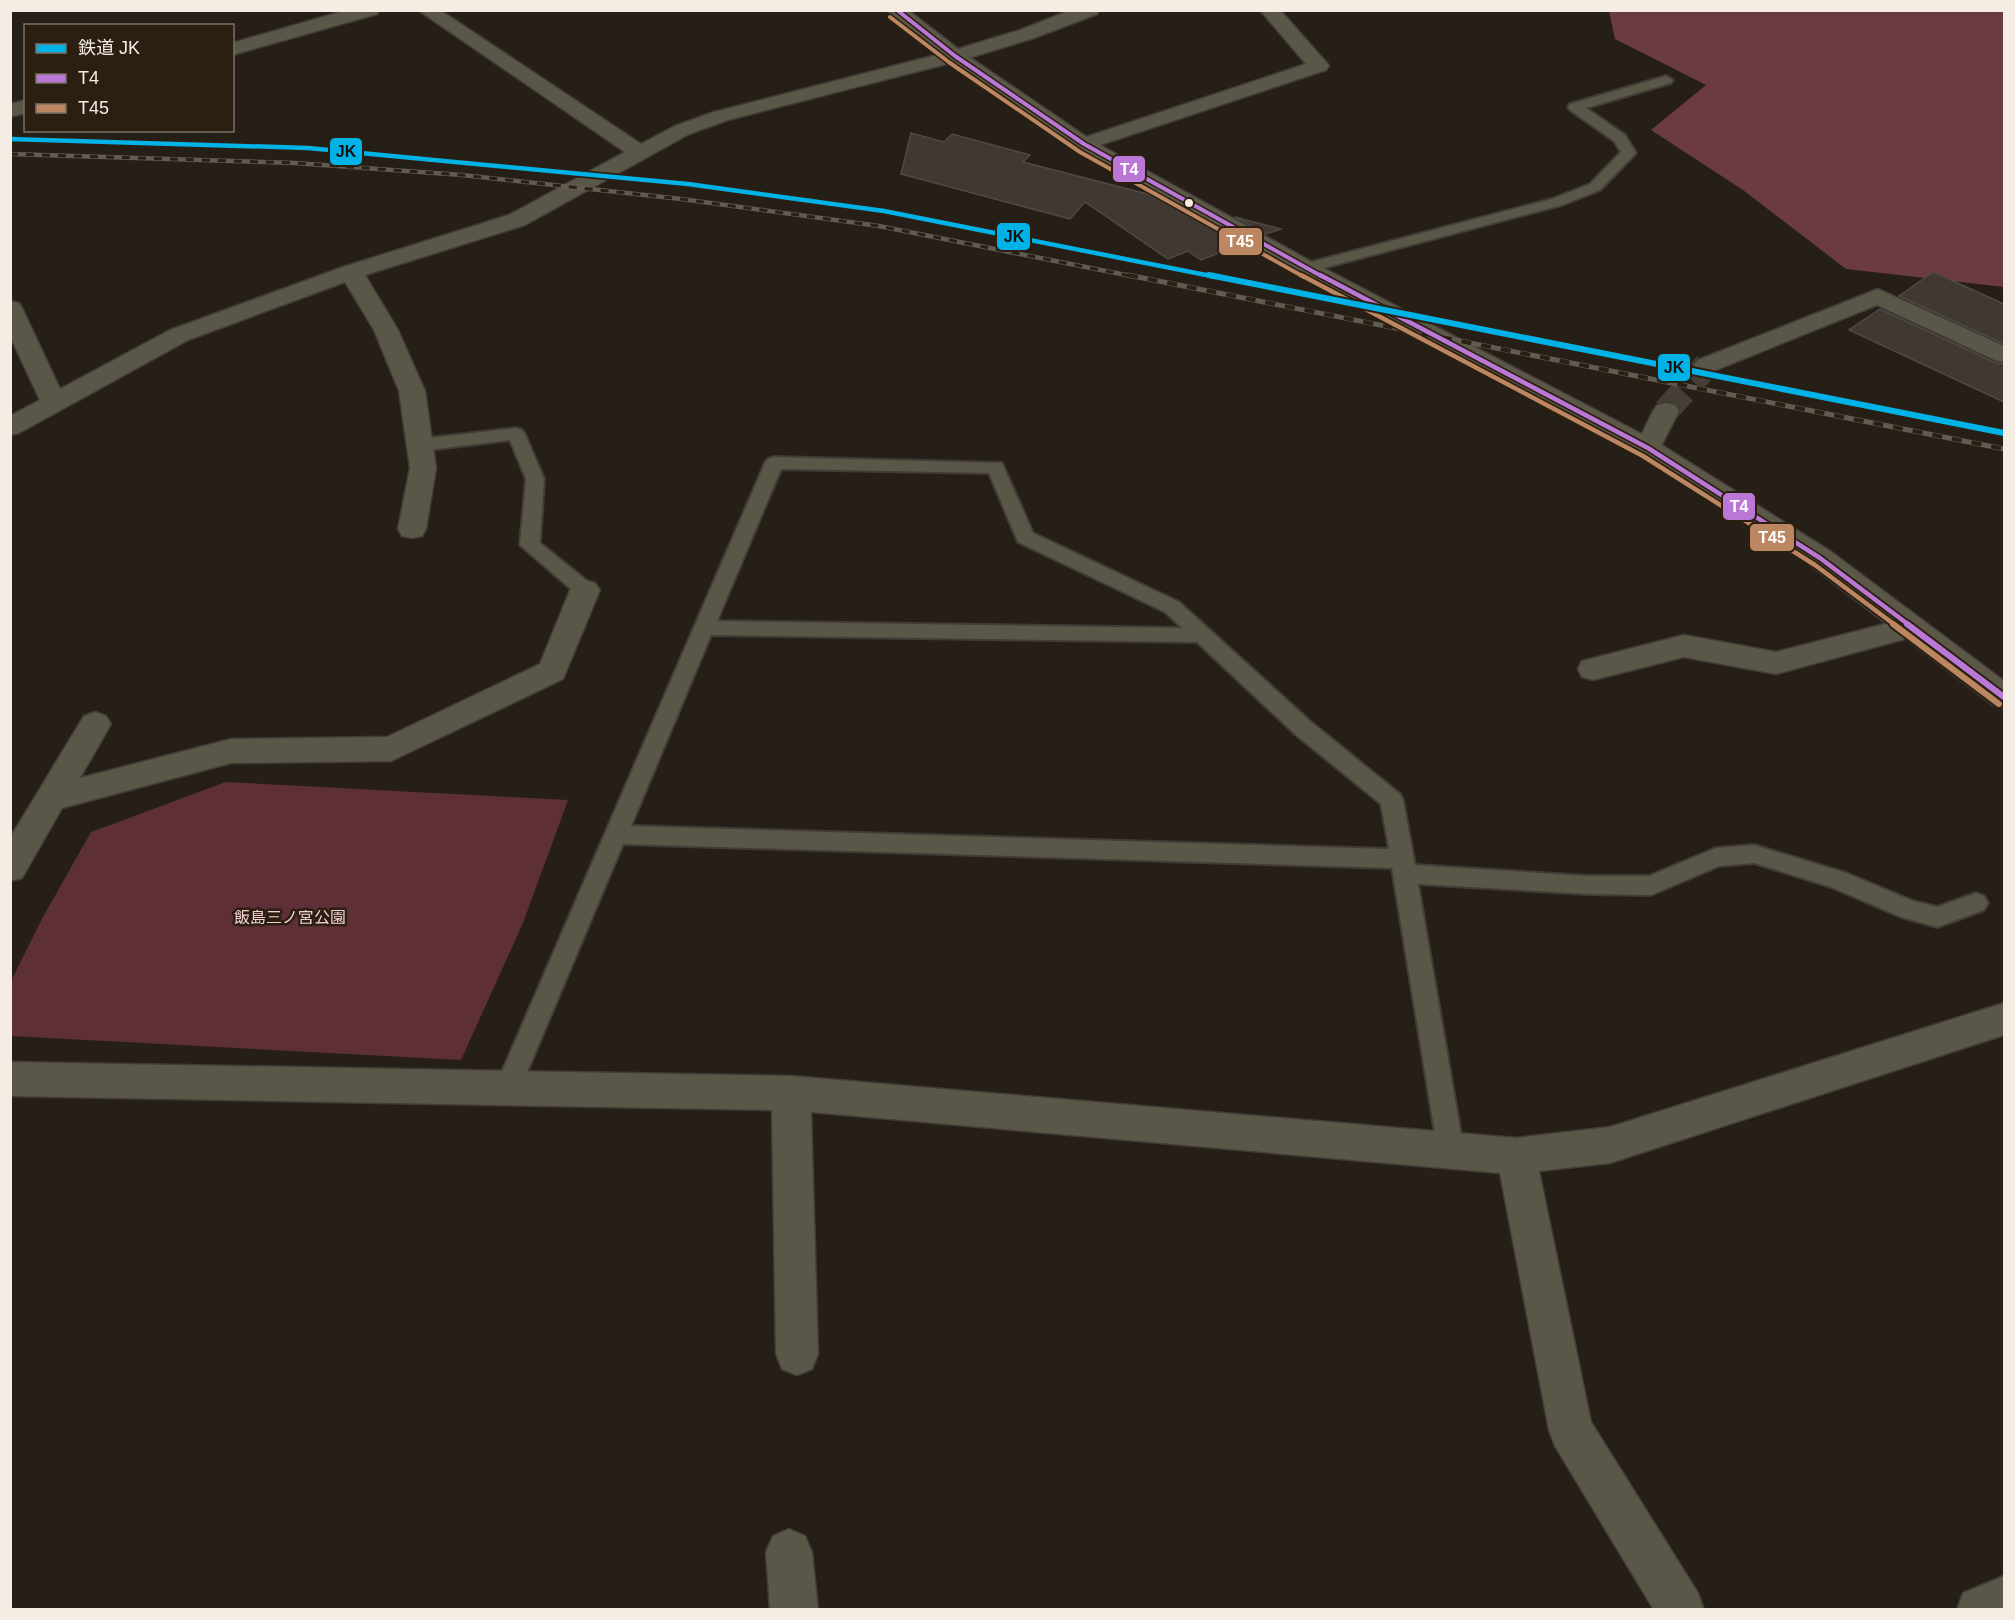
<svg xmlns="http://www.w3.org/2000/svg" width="2015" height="1620" font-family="Arial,'Noto Sans JP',sans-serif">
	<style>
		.green { fill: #5f2f37 }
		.forest { fill: #6b3a42 }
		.building { fill: #403833; stroke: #504a44; stroke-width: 1.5 }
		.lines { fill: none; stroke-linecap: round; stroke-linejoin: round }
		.minor-tunnel { stroke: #443e37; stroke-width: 26; stroke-dasharray: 26 14; stroke-linecap: butt }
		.service-casing { stroke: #413c35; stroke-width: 4 }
		.minor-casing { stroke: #413c35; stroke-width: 3 }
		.tertiary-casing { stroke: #413c35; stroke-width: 3 }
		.secondary-casing { stroke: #413c35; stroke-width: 3 }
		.service { fill: #5a5648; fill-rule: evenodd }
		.minor { fill: #5a5648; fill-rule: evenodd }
		.tertiary { fill: #5a5648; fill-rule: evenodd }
		.secondary { fill: #5c5848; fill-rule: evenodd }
		.rail-far1-casing { stroke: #605b53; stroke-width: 4.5 }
		.rail-casing { stroke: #605b53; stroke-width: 5 }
		.rail-far1 { stroke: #2b1f12; stroke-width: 3; stroke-dasharray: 8; stroke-linecap: butt }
		.rail { stroke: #2b1f12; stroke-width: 4; stroke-dasharray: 10; stroke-linecap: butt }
		.bus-1-far2-casing { stroke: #2b1f12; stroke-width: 7 }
		.bus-1-far1-casing { stroke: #2b1f12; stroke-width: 8 }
		.bus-1-casing { stroke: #2b1f12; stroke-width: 10 }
		.bus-2-far2-casing { stroke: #2b1f12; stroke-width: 7 }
		.bus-2-far1-casing { stroke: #2b1f12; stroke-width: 8 }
		.bus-2-casing { stroke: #2b1f12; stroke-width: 10 }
		.bus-1-far2 { stroke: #ba77d6; stroke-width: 4 }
		.bus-1-far1 { stroke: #ba77d6; stroke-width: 4.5 }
		.bus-1 { stroke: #ba77d6; stroke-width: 6 }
		.bus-2-far2 { stroke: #bb8660; stroke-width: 4 }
		.bus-2-far1 { stroke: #bb8660; stroke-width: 4.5 }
		.bus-2 { stroke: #bb8660; stroke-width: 6 }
		.rail-1-far1-casing { stroke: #2b1f12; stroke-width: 8 }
		.rail-1-casing { stroke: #2b1f12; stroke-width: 10 }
		.rail-1-far1 { stroke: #00b2e5; stroke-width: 4.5 }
		.rail-1 { stroke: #00b2e5; stroke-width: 6 }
		.bus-dot { fill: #f5ede4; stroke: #2b1f12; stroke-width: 2 }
		.labels { text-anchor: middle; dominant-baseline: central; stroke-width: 5; stroke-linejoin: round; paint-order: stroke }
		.park-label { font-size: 16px; fill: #f5ced3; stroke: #2b1f12 }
		.line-badge { stroke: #2b1f12; stroke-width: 2 }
		.badge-label { font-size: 16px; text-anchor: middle; font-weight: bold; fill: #fff }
		.pale-badge-label { font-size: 16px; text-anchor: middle; font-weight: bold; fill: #111 }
	</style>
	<rect width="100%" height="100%" fill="#251f18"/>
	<path class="green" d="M226 782 568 800 523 923 461 1060 11 1036V981L43 917 91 832Z"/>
	<path class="forest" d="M1609 11H2004V287L1846 269 1743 190 1651 130 1706 85 1615 39Z"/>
	<path class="building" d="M911 133 944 142 952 134 1030 155 1023 162 1159 197 1242 244 1201 260 1188 251 1168 259 1085 202 1070 219 901 174Z
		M1235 217 1281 229 1266 234Z
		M1933 272 2004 304V344L1899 296Z
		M1880 309 1994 362 2004 364V402L1849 330Z"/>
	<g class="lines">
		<path class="minor-tunnel" d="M1666 411 1707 365"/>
		<g class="service-casing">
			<path id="service" d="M1666 76 1673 80 1671 83 1586 108 1625 135 1636 153 1600 190 1562 205 1312 271H1300L1298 268 1300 265 1552 199 1590 184 1621 152 1614 141 1570 110 1568 107 1570 104Z
				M516 428 522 430 525 434 544 479 540 543 592 585 595 590 592 595 585 597 578 595 520 545 526 479 510 440 420 451 414 449 411 445 414 441 420 439Z
				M774 457 1002 463 1033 533 1179 602 1311 722 1400 794 1403 800 1415 865 1588 876H1649L1716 848 1754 845 1846 873 1913 901 1937 907 1976 893 1984 896 1988 903 1984 910 1937 927 1901 917 1831 887 1754 863 1719 866 1651 895 1588 894 1418 884 1464 1152 1460 1161 1451 1164 1442 1161 1438 1152 1392 868 623 844 517 1096 508 1100 499 1096 495 1088 765 463 768 459ZM781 469 989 473 1018 542 1165 612 1182 628 717 621ZM711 635 1197 642 1295 734 1381 804 1389 849 631 826Z"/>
		</g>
		<g class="minor-casing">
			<path id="minor" d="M418 10H440L641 144 675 126 714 112 948 52 1020 30 1071 10H1099L1097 14 1034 38 962 60 728 120 689 134 525 225 365 275 398 330 425 391 436 468 426 529 422 536 412 538 402 536 398 529 410 468 399 391 374 330 345 282 188 340 19 433 10 435V416L40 400 10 336V301L19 303 22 308 60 389 170 330 343 267 509 215 625 152Z
				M1260 10H1280L1326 62 1329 66 1326 70 1091 148 1084 150 1077 148 1073 144 1077 140 1306 64Z
				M1878 289 2004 346V362L1995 360 1877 305 1716 370 1707 373 1698 370 1694 365 1698 360Z
				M1666 403 1675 405 1679 411 1657 454 1648 456 1639 454 1635 448 1653 411 1657 405Z
				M585 580 595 583 600 590 563 679 391 761 231 763 62 808 22 878 10 881V838L84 716 95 712 106 716 111 724 80 778 231 739 387 737 540 664 570 590 575 583Z
				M1912 617 1923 620 1927 627 1923 634 1776 674 1684 657 1593 680 1582 677 1578 669 1582 661 1684 635 1776 652Z
				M2004 1003V1035L1610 1163 1539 1171 1591 1422 1698 1593 1704 1610H1654L1555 1446 1549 1430 1500 1173 811 1112 818 1354 812 1369 797 1375 782 1369 776 1354 772 1110 10 1096V1062L791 1076 1516 1138 1610 1127Z
				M789 1529 805 1536 812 1552 818 1610H770L766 1552 773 1536Z
				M2004 1576V1610H1957L1963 1593Z"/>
		</g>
		<g class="tertiary-casing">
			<path id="tertiary" d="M347 10H379L377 14 232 55V43Z
				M26 100V113L10 117V104Z"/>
		</g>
		<g class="secondary-casing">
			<path id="secondary" d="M887 10H908L962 52 1091 140 1314 263 1657 442 1830 551 2004 681V708L1993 705 1810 565 1639 454 1298 273 1077 148 948 60Z"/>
		</g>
		<use href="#service" class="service"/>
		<use href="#minor" class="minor"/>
		<use href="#tertiary" class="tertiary"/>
		<use href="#secondary" class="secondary"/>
		<g class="rail-far1-casing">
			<path id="rail-far1" d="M10 154 295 163 462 175 681 199 879 226 1136 277"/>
		</g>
		<g class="rail-casing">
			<path id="rail" d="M1128 275 2004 449"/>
		</g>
		<use href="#rail-far1" class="rail-far1"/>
		<use href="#rail" class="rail"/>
		<g class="bus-1-far2-casing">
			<path id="bus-1-far2" d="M897 10 955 56 1084 144 1323 277"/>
		</g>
		<g class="bus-1-far1-casing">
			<path id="bus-1-far1" d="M1320 275 1648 448 1820 558 1909 625"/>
		</g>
		<g class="bus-1-casing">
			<path id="bus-1" d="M1907 624 2004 697"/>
		</g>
		<g class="bus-2-far2-casing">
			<path id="bus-2-far2" d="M890 17 950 63 1080 152 1304 277"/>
		</g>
		<g class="bus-2-far1-casing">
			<path id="bus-2-far1" d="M1301 275 1643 456 1815 565 1895 625"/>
		</g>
		<g class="bus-2-casing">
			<path id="bus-2" d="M1893 624 1999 704"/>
		</g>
		<use href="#bus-1-far2" class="bus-1-far2"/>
		<use href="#bus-1-far1" class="bus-1-far1"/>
		<use href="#bus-1" class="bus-1"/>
		<use href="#bus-2-far2" class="bus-2-far2"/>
		<use href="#bus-2-far1" class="bus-2-far1"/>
		<use href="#bus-2" class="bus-2"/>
		<g class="rail-1-far1-casing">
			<path id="rail-1-far1" d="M10 139 308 148 688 184 884 211 1216 277"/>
		</g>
		<g class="rail-1-casing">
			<path id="rail-1" d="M1209 275 2004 433"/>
		</g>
		<use href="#rail-1-far1" class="rail-1-far1"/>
		<use href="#rail-1" class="rail-1"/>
	</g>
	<circle class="bus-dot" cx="1189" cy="203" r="5"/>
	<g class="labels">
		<g class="park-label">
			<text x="290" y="917">飯島三ノ宮公園</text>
		</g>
	</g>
	<g class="line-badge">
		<rect x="329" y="137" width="34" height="29" rx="6" fill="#00b2e5"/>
		<rect x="1112" y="155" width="34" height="28" rx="6" fill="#ba77d6"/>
		<rect x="996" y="222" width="35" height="29" rx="6" fill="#00b2e5"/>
		<rect x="1218" y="227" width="45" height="29" rx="6" fill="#bb8660"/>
		<rect x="1657" y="353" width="34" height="29" rx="6" fill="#00b2e5"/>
		<rect x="1722" y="492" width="34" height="29" rx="6" fill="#ba77d6"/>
		<rect x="1749" y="523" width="46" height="29" rx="6" fill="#bb8660"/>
	</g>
	<g class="badge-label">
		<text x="1129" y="175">T4</text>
		<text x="1240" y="247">T45</text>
		<text x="1739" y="512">T4</text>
		<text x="1772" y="543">T45</text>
	</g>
	<g class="pale-badge-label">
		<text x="346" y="157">JK</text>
		<text x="1014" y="242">JK</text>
		<text x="1674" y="373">JK</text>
	</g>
	<rect width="2015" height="1620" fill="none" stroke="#f5ede4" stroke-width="24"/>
	<rect x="24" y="24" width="210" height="108" fill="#2b1f12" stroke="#7c7166" stroke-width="1.5"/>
	<rect x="36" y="44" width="30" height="9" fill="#00b2e5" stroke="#7c7166" stroke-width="1.5"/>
	<text x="78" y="54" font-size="18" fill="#f5ede4">鉄道 JK</text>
	<rect x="36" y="74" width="30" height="9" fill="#ba77d6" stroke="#7c7166" stroke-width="1.5"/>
	<text x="78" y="84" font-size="18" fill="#f5ede4">T4</text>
	<rect x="36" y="104" width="30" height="9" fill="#bb8660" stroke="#7c7166" stroke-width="1.5"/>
	<text x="78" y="114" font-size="18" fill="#f5ede4">T45</text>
</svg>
